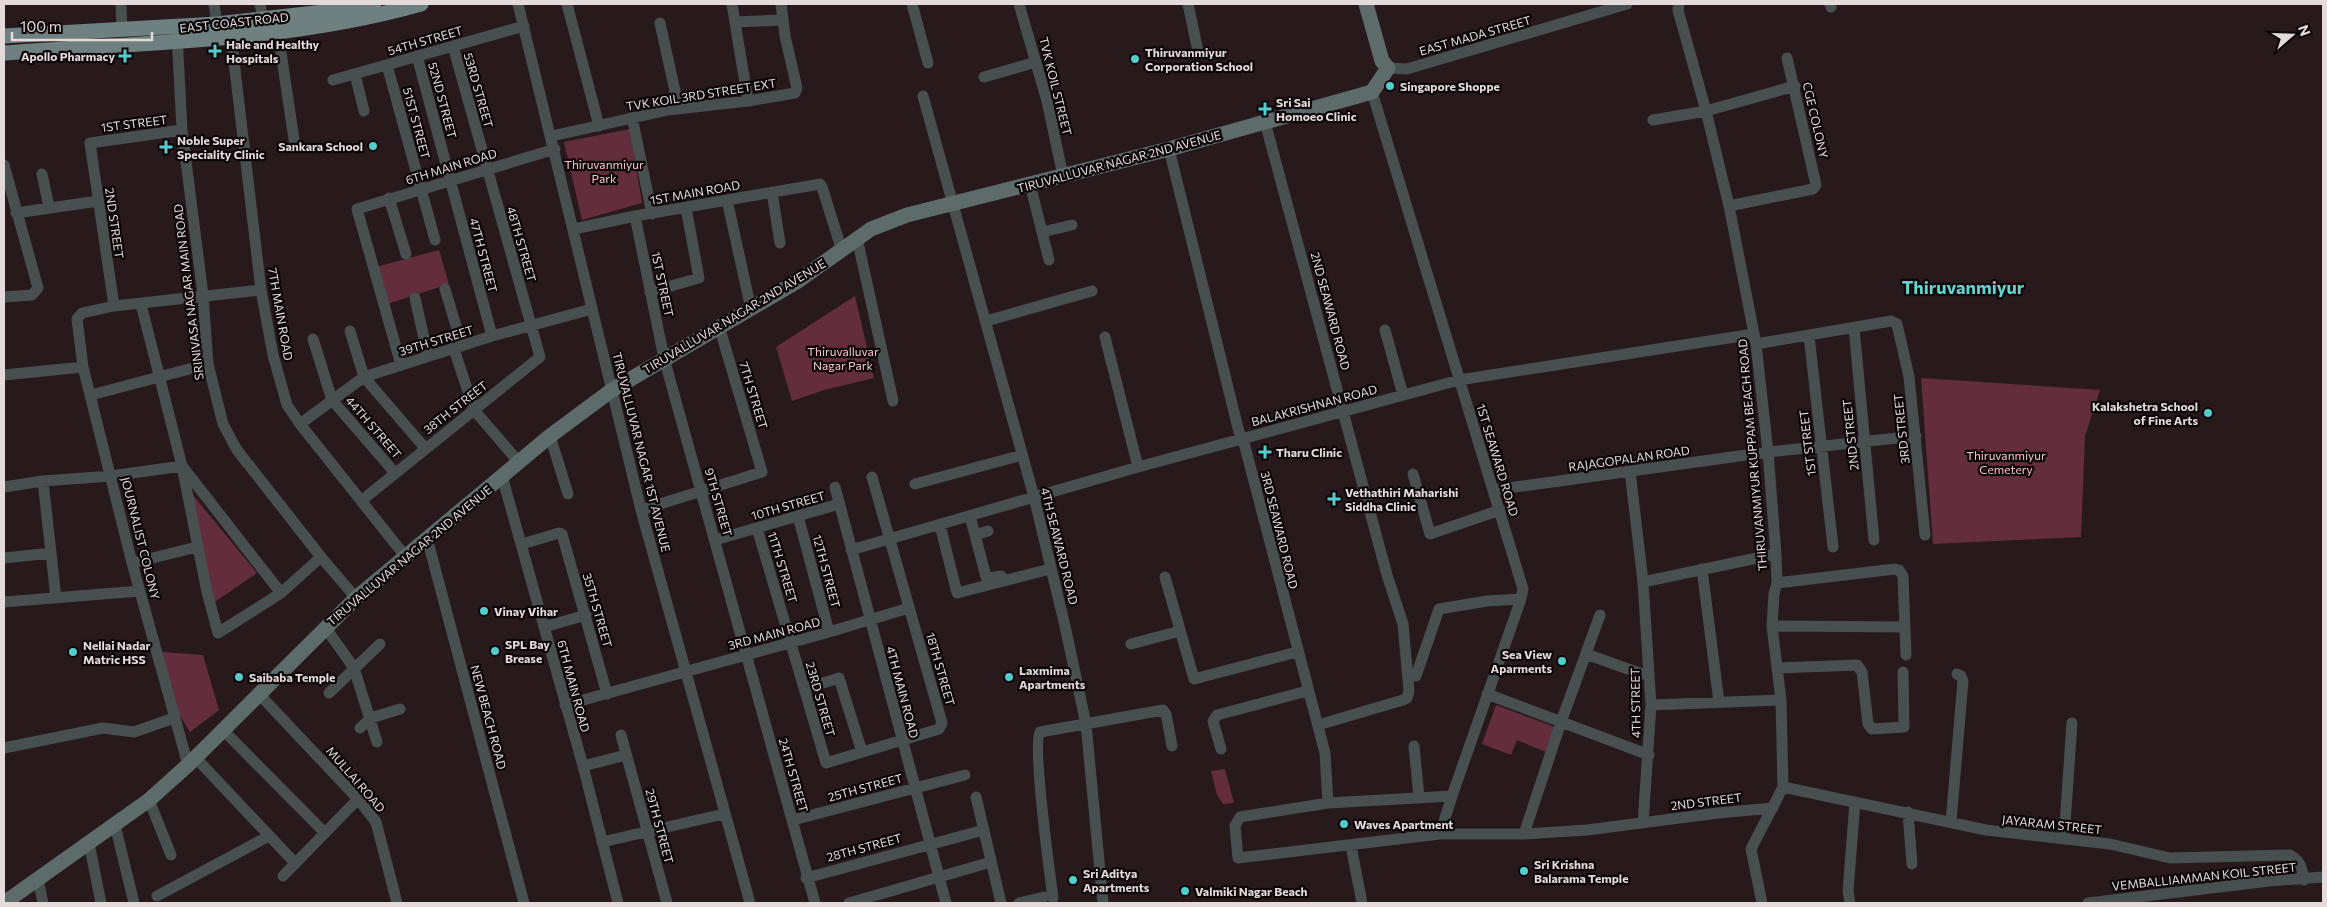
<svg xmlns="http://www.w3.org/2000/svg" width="2327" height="907" font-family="Commissioner,sans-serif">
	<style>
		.green { fill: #632d3d }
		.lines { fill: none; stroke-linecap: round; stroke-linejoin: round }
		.street { stroke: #474f4f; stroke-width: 11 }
		.secondary { stroke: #5d6b6b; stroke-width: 15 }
		.primary { stroke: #6e8180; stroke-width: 15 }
		.poi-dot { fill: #53cdcb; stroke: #0c0608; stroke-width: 2 }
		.labels { text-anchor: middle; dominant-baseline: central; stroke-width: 4.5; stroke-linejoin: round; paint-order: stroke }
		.street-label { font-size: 12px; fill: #e4d9db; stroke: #0c0608 }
		.poi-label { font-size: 12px; font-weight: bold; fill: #e4d9db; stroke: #0c0608; text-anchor: start }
		.park-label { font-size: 12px; fill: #f9c5d1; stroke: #0c0608 }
		.district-label { font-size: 18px; font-weight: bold; fill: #68d4d2; stroke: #0c0608 }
	</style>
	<rect width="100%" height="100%" fill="#28191d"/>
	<path class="green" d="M630 129 642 203 582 220 564 142Z
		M439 250 449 284 387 304 376 267Z
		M855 296 874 378 824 390 792 401 776 347Z
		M1921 378 2100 390 2085 436 2081 537 1933 544Z
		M188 489 257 573 213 603Z
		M162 652 203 655 219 710 190 732 177 711Z
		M1496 705 1555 727 1546 752 1517 740 1511 755 1482 744Z
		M1225 769 1234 803 1223 804 1217 795 1211 771Z"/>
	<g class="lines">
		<path class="street" d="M121 4 122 31
			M214 4 217 24
			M260 4 263 19
			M518 4 641 510 750 903
			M567 4 599 126
			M732 4 748 101
			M912 4 928 63
			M1019 4 1047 101 1063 176
			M1188 4 1198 51
			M1679 4 1678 10 1706 111 1729 206 1756 344 1768 452 1776 554 1777 583 1774 594 1772 626 1781 700 1783 787 1751 849 1762 903
			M1830 4 1831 7
			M735 22 783 20
			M660 23 679 109
			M278 32 295 146
			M177 34 182 130 203 295 208 364 223 424 237 450 321 557 356 598
			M231 36 261 290 273 355 287 405 300 424 405 556
			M417 56 492 336
			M387 65 435 240
			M1388 68 1407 69 1627 4
			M355 74 364 111
			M984 77 1036 62
			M333 80 524 26
			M1372 92 1523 589 1521 599 1452 796 1440 834
			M923 96 1034 497 1065 626 1086 724 1103 903
			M632 117 652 214
			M1653 120 1706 111 1795 86
			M1265 122 1387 575 1403 624 1409 691 1407 698 1403 700 1318 725
			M552 136 668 110 748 101 795 93 797 88 785 36 781 4
			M1169 149 1239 432 1243 439 1325 753 1328 803
			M4 165 38 288 32 295 4 297
			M42 174 49 207
			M1030 184 1049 260
			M772 192 780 243
			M389 198 406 254
			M727 200 751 309
			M1729 206 1813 189 1816 185 1787 58
			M16 213 98 201
			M635 216 664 358 815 903
			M574 229 635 216 820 184 822 187 842 251
			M1042 232 1072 225
			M857 238 893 401
			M445 289 462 346
			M650 292 699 278 686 208
			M415 298 428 356
			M141 304 182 466 207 592 218 633 281 593 321 557
			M114 306 90 143 182 130
			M986 321 1092 291
			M1854 328 1874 540
			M1385 330 1403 395
			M350 331 364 377 425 448
			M1809 336 1833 547
			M1105 337 1138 467
			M313 339 332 400 395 473
			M1756 344 1891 321 1897 324 1909 377 1925 535
			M454 349 474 410 518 461
			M401 365 357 209 555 149
			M4 375 83 367
			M91 395 208 364
			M300 424 364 377 492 336 592 309
			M550 436 568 494
			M1630 471 1643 582 1651 705 1643 823
			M1413 474 1430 534 1500 510
			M502 476 583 766 618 903
			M43 481 56 598
			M915 484 1022 455
			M4 487 43 481 111 476 182 466 281 593
			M835 487 946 903
			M1494 490 1768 452 1916 436
			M361 501 540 357 453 46
			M641 510 762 472 719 326
			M798 516 829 632
			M970 516 986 577 990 578 1001 576
			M940 525 957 593 1050 569
			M757 528 826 763 939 729 942 723 872 477
			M975 535 988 531
			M427 538 524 903
			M715 540 839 504
			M522 544 559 533 562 534 607 694
			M851 550 1138 467 1459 380 1754 334
			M4 558 51 553
			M132 563 197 547
			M1702 569 1719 702
			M1165 577 1194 679 1297 652
			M1643 582 1776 554
			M1777 583 1895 569 1899 570 1903 576 1906 655
			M4 602 140 591
			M1772 626 1905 627
			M325 627 354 668 377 742
			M544 627 586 615
			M1131 644 1180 631
			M1586 654 1642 674
			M1778 668 1857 665 1862 672 1868 724 1872 729 1904 727 1903 672
			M1416 676 1439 609 1487 601 1521 599
			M804 689 839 678 862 752
			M258 693 358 799 376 822 397 903
			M329 693 380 644
			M1487 694 1649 755
			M565 705 829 632 909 608
			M1651 705 1781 700
			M360 728 371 718 400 709
			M223 730 325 833
			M621 735 667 903
			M1414 746 1419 797
			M4 748 103 728 134 732 174 718
			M1221 749 1213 721 1217 715 1307 691
			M195 757 295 863
			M188 765 132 563 83 367 77 319 82 313 114 306 261 290
			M583 766 626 755
			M1783 787 1986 830 2110 844 2170 858 2290 855C2301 861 2302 868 2304 880
			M1452 796 1328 803 1240 817 1235 826 1238 858 1440 834H1524L1587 830 1718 813 1773 808
			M976 797 1001 903
			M149 800 171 855
			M1908 812 1912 864
			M793 820 965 775
			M1951 822 1963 681 1961 676 1957 674
			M115 825 134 903
			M1524 834 1561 722 1600 615
			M2064 838 2072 723
			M602 842 724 814
			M89 843 101 903
			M1351 846 1362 903
			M283 876 358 799
			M806 878 984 830
			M38 879 43 903
			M157 896 269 836
			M1053 898C1050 875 1032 744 1040 732L1163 710 1166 714 1172 746
			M849 903 991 862
			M1019 903 1044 897
			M1850 903 1848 891 1855 802
			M2088 903 2269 881 2323 877"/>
		<path class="secondary" d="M4 903 149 800 188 765 356 598 550 436 612 390 798 281 871 229 907 215 1169 149 1372 92 1388 68 1382 61 1366 4"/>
		<path class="primary" d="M4 36 217 24 324 12 374 4
			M4 53C143 42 286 42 421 4"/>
	</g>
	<g class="poi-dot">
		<path d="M212.5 43.5h5v5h5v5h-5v5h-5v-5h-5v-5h5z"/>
		<path d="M122.5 48.5h5v5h5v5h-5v5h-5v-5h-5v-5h5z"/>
		<circle cx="1135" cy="59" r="5"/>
		<circle cx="1390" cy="86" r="5"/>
		<path d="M1262.5 101.5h5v5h5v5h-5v5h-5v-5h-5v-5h5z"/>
		<circle cx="373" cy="146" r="5"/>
		<path d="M163.5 139.5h5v5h5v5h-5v5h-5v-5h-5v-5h5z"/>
		<circle cx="2208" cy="413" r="5"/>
		<path d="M1262.5 444.5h5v5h5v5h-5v5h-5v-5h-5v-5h5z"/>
		<path d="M1331.5 491.5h5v5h5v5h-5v5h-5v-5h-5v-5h5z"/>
		<circle cx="484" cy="611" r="5"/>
		<circle cx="495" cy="651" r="5"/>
		<circle cx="73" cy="652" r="5"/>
		<circle cx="1562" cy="661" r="5"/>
		<circle cx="239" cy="677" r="5"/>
		<circle cx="1009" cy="677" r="5"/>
		<circle cx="1344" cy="824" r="5"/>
		<circle cx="1524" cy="871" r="5"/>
		<circle cx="1073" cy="880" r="5"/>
		<circle cx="1185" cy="891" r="5"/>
	</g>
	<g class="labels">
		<g class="street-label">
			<text transform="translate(234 22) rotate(-6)">EAST COAST ROAD</text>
			<text transform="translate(1475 35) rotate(-16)">EAST MADA STREET</text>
			<text transform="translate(425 40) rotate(-16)">54TH STREET</text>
			<text transform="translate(1056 86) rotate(76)">TVK KOIL STREET</text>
			<text transform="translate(479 90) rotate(74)">53RD STREET</text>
			<text transform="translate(701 94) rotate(-9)">TVK KOIL 3RD STREET EXT</text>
			<text transform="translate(443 100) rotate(75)">52ND STREET</text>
			<text transform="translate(1816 120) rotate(77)">CGE COLONY</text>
			<text transform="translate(134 123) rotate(-7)">1ST STREET</text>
			<text transform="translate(417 123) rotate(75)">51ST STREET</text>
			<text transform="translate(1119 161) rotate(-15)">TIRUVALLUVAR NAGAR 2ND AVENUE</text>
			<text transform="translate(451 166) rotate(-17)">6TH MAIN ROAD</text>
			<text transform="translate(695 192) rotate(-10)">1ST MAIN ROAD</text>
			<text transform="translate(115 223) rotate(82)">2ND STREET</text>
			<text transform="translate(522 244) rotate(74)">48TH STREET</text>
			<text transform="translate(484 255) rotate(75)">47TH STREET</text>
			<text transform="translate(663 284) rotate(78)">1ST STREET</text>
			<text transform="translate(188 292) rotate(-97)">SRINIVASA NAGAR MAIN ROAD</text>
			<text transform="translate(1331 311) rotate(75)">2ND SEAWARD ROAD</text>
			<text transform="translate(281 314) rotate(80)">7TH MAIN ROAD</text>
			<text transform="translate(734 316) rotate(-31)">TIRUVALLUVAR NAGAR 2ND AVENUE</text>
			<text transform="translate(436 340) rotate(-17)">39TH STREET</text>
			<text transform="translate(754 395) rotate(73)">7TH STREET</text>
			<text transform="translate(1314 405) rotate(-15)">BALAKRISHNAN ROAD</text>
			<text transform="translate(455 407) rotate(-38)">38TH STREET</text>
			<text transform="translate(374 427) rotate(49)">44TH STREET</text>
			<text transform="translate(1901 429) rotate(-96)">3RD STREET</text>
			<text transform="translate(1850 435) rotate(-96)">2ND STREET</text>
			<text transform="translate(1807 443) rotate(-97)">1ST STREET</text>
			<text transform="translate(642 452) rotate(76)">TIRUVALLUVAR NAGAR 1ST AVENUE</text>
			<text transform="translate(1752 455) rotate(-95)">THIRUVANMIYUR KUPPAM BEACH ROAD</text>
			<text transform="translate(1629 458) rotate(-8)">RAJAGOPALAN ROAD</text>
			<text transform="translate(1498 460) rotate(73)">1ST SEAWARD ROAD</text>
			<text transform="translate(719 502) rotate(74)">9TH STREET</text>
			<text transform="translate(788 505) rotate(-16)">10TH STREET</text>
			<text transform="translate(1280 530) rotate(76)">3RD SEAWARD ROAD</text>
			<text transform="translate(141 538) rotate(76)">JOURNALIST COLONY</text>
			<text transform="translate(1060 546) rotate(76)">4TH SEAWARD ROAD</text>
			<text transform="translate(409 555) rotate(-40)">TIRUVALLUVAR NAGAR 2ND AVENUE</text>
			<text transform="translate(783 567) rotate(73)">11TH STREET</text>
			<text transform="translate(827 571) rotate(75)">12TH STREET</text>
			<text transform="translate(598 610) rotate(74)">35TH STREET</text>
			<text transform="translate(774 633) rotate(-15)">3RD MAIN ROAD</text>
			<text transform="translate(941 669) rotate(74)">18TH STREET</text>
			<text transform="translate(574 686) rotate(75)">6TH MAIN ROAD</text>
			<text transform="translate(903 692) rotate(75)">4TH MAIN ROAD</text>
			<text transform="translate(821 699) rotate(74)">23RD STREET</text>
			<text transform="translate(1635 703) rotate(-91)">4TH STREET</text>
			<text transform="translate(489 717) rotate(75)">NEW BEACH ROAD</text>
			<text transform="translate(794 775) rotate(74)">24TH STREET</text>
			<text transform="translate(356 779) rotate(49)">MULLAI ROAD</text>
			<text transform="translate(865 787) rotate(-15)">25TH STREET</text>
			<text transform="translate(1706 801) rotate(-7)">2ND STREET</text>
			<text transform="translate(2052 824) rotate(6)">JAYARAM STREET</text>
			<text transform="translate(660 826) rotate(75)">29TH STREET</text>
			<text transform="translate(864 847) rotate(-15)">28TH STREET</text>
			<text transform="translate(2204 876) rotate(-6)">VEMBALLIAMMAN KOIL STREET</text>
		</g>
		<g class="poi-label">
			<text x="226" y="44">Hale and Healthy<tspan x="226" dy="14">Hospitals</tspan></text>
			<text x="1145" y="52">Thiruvanmiyur<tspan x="1145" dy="14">Corporation School</tspan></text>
			<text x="115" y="56" text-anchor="end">Apollo Pharmacy</text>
			<text x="1400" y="86">Singapore Shoppe</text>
			<text x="1276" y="102">Sri Sai<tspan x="1276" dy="14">Homoeo Clinic</tspan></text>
			<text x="177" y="140">Noble Super<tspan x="177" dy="14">Speciality Clinic</tspan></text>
			<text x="363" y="146" text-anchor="end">Sankara School</text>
			<text x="2198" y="406" text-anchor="end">Kalakshetra School<tspan x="2198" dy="14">of Fine Arts</tspan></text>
			<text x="1276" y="452">Tharu Clinic</text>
			<text x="1345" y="492">Vethathiri Maharishi<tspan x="1345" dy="14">Siddha Clinic</tspan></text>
			<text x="494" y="611">Vinay Vihar</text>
			<text x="505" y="644">SPL Bay<tspan x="505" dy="14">Brease</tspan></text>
			<text x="83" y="645">Nellai Nadar<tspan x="83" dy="14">Matric HSS</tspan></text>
			<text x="1552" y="654" text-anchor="end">Sea View<tspan x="1552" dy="14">Aparments</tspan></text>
			<text x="1019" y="670">Laxmima<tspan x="1019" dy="14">Apartments</tspan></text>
			<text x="249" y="677">Saibaba Temple</text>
			<text x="1354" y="824">Waves Apartment</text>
			<text x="1534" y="864">Sri Krishna<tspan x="1534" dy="14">Balarama Temple</tspan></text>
			<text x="1083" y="873">Sri Aditya<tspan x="1083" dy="14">Apartments</tspan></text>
			<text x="1195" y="891">Valmiki Nagar Beach</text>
		</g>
		<g class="park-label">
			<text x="604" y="164">Thiruvanmiyur<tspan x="604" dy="14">Park</tspan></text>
			<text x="843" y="351">Thiruvalluvar<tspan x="843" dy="14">Nagar Park</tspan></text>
			<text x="2006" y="455">Thiruvanmiyur<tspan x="2006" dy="14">Cemetery</tspan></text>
		</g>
		<g class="district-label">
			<text x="1963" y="287">Thiruvanmiyur</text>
		</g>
	</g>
	<rect width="2327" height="907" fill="none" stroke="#e4d9db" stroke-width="10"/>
	<g transform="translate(2292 35) rotate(70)" stroke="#0c0608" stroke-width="4" paint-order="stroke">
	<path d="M0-4L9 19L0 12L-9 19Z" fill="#e4d9db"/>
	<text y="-8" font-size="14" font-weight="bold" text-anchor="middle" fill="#e4d9db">N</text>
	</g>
	<path d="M12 32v8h140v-8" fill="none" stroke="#e4d9db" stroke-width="2.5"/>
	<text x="20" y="32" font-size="15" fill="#e4d9db" stroke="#0c0608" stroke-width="4" paint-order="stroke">100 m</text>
</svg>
